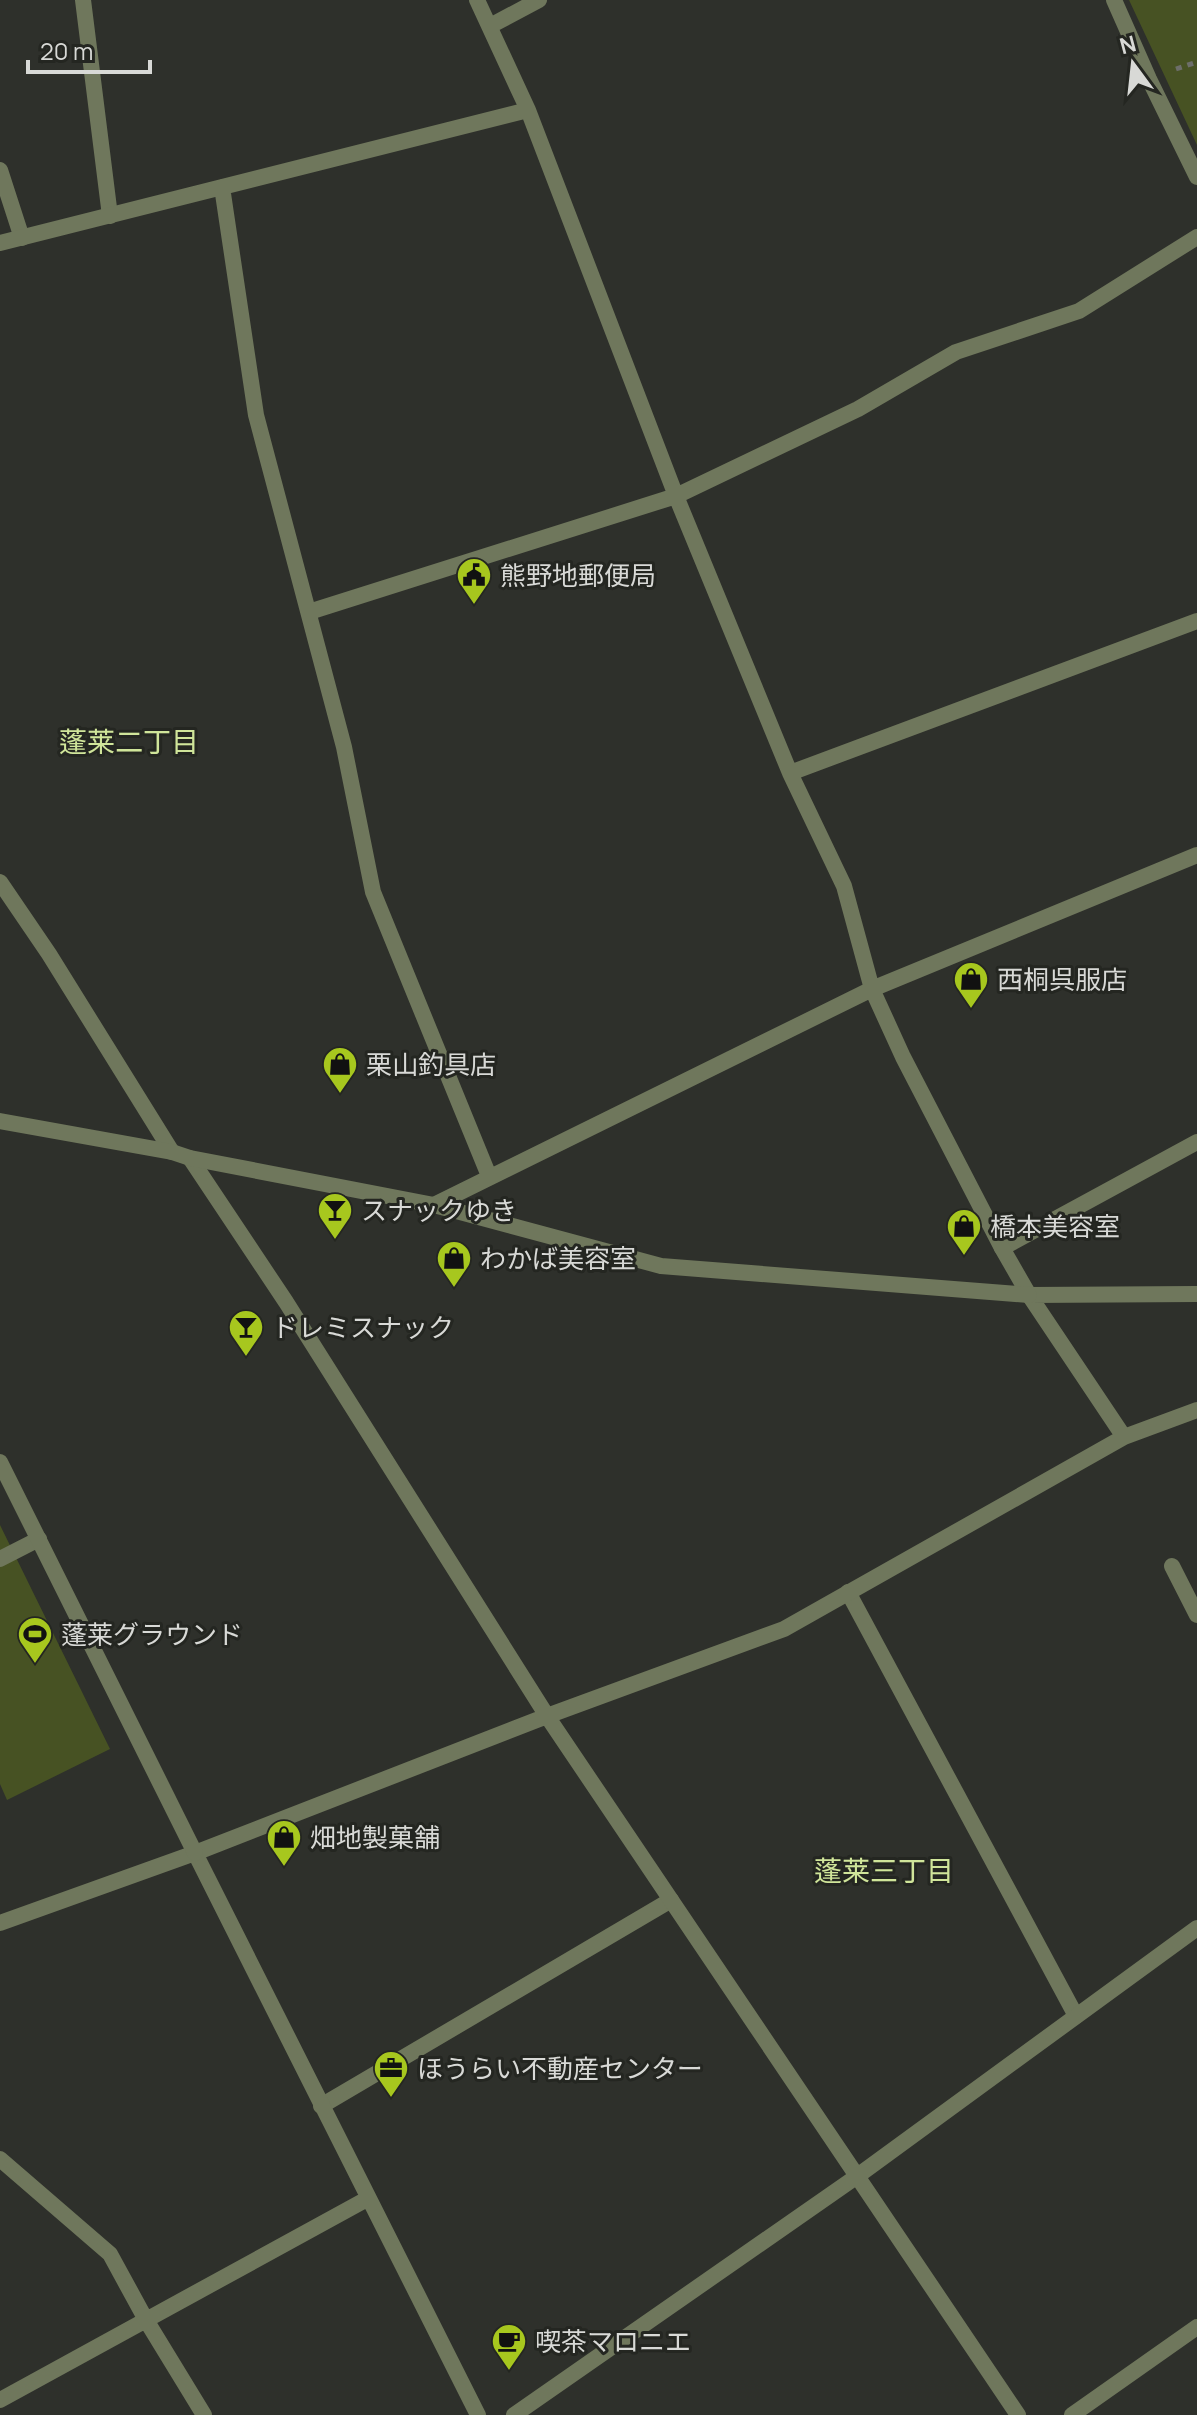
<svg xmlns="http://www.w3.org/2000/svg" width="1197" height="2415" font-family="Manrope,'Noto Sans JP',sans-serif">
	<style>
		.green { fill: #475223 }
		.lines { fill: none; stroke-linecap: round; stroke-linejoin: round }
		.path { stroke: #6d6e6a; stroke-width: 5; stroke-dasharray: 6 6; stroke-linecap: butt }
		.service { stroke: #6f775c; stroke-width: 16 }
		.minor { stroke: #6f775c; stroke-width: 16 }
		.tertiary { stroke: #6f775c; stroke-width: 16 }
		.labels { text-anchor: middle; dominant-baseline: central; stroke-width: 6; stroke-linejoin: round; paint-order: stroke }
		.poi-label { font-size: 26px; fill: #d8d9d6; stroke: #242621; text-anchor: start }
		.neighbourhood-label { font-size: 28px; fill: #d0e59a; stroke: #242621 }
	</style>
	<rect width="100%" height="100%" fill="#2e302b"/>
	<path class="green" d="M1129 0H1197V145Z
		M0 1525 110 1749 7 1800 0 1784Z"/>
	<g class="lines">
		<path class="path" d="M1176 69 1197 62"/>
		<path class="service" d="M83 0 110 216
			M0 170 22 238
			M1002 1248 1197 1142
			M0 1559 39 1539
			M848 1592 1076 2016
			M321 2106 671 1900"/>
		<path class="minor" d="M477 0 528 110 676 496 790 773 844 886 872 989 903 1057 1002 1248 1029 1295 1124 1437
			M1114 0 1149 79 1197 177
			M490 26 539 0
			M222 187 256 415 344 747 373 892 489 1176
			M0 243 528 110
			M309 612 676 496 858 409 956 352 1079 311 1197 237
			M790 773 1197 621
			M0 882 49 954 172 1152
			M190 1158 286 1302 547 1716 1018 2415
			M434 1205 872 989 1197 855
			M1029 1295 1197 1294
			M1172 1566 1197 1615
			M195 1853 478 2415
			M0 1923 195 1853 547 1716 784 1629 1124 1437 1197 1410
			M0 2159 110 2254 146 2320 204 2415
			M0 2400 367 2199
			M514 2415 856 2177 1197 1928"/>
		<path class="tertiary" d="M0 1121 172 1152 190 1158 434 1205 661 1266 1029 1295
			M0 1462 195 1853
			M1072 2415 1197 2327"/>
	</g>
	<defs>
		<g id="civic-pin" transform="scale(1.8)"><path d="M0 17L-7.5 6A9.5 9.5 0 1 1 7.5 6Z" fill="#a7c71e" stroke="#242621"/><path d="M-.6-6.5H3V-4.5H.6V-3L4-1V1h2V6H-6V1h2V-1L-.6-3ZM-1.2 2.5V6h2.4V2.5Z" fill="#111"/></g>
		<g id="shop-pin" transform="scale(1.8)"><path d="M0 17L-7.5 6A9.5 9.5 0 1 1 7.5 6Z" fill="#a7c71e" stroke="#242621"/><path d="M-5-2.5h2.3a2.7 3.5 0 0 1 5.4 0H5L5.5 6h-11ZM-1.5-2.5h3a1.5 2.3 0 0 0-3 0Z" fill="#111"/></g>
		<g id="bar-pin" transform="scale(1.8)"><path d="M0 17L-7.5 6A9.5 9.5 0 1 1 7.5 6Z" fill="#a7c71e" stroke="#242621"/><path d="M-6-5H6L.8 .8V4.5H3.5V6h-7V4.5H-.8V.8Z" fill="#111"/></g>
		<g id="stadium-pin" transform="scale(1.8)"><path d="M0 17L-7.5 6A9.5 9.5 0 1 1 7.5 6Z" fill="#a7c71e" stroke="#242621"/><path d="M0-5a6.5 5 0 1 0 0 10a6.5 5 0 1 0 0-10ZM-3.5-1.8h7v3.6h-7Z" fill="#111"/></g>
		<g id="office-pin" transform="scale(1.8)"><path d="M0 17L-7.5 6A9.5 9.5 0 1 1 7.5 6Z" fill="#a7c71e" stroke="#242621"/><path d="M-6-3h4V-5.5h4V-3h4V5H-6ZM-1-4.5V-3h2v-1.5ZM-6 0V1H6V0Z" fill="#111"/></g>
		<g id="cafe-pin" transform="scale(1.8)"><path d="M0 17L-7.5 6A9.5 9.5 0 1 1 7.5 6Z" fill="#a7c71e" stroke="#242621"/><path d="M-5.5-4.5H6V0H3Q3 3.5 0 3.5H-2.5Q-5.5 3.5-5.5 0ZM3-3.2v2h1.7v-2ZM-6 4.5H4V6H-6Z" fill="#111"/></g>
	</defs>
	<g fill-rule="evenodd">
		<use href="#civic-pin" x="474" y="575"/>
		<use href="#shop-pin" x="971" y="979"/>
		<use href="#shop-pin" x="340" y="1064"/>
		<use href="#bar-pin" x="335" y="1210"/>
		<use href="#shop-pin" x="964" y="1226"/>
		<use href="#shop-pin" x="454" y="1258"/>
		<use href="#bar-pin" x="246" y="1327"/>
		<use href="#stadium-pin" x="35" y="1634"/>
		<use href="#shop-pin" x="284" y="1837"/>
		<use href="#office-pin" x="391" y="2068"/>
		<use href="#cafe-pin" x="509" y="2341"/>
	</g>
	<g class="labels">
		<g class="poi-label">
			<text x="500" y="575">熊野地郵便局</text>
			<text x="997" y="979">西桐呉服店</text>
			<text x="366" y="1064">栗山釣具店</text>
			<text x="361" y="1210">スナックゆき</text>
			<text x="990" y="1226">橋本美容室</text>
			<text x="480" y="1258">わかば美容室</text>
			<text x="272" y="1327">ドレミスナック</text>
			<text x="61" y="1634">蓬莱グラウンド</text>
			<text x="310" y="1837">畑地製菓舗</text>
			<text x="417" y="2068">ほうらい不動産センター</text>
			<text x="535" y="2341">喫茶マロニエ</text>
		</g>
		<g class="neighbourhood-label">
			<text x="129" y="741">蓬莱二丁目</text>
			<text x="884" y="1870">蓬莱三丁目</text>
		</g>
	</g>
	<g transform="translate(1133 64) rotate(345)" stroke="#242621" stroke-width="6" paint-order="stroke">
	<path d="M0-6L14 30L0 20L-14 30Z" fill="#d8d9d6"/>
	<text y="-12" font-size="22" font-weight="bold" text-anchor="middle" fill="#d8d9d6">N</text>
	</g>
	<path d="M28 60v12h122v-12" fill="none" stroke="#d8d9d6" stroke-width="4"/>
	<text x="40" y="60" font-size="24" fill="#d8d9d6" stroke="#242621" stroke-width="6" paint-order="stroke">20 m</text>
</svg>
